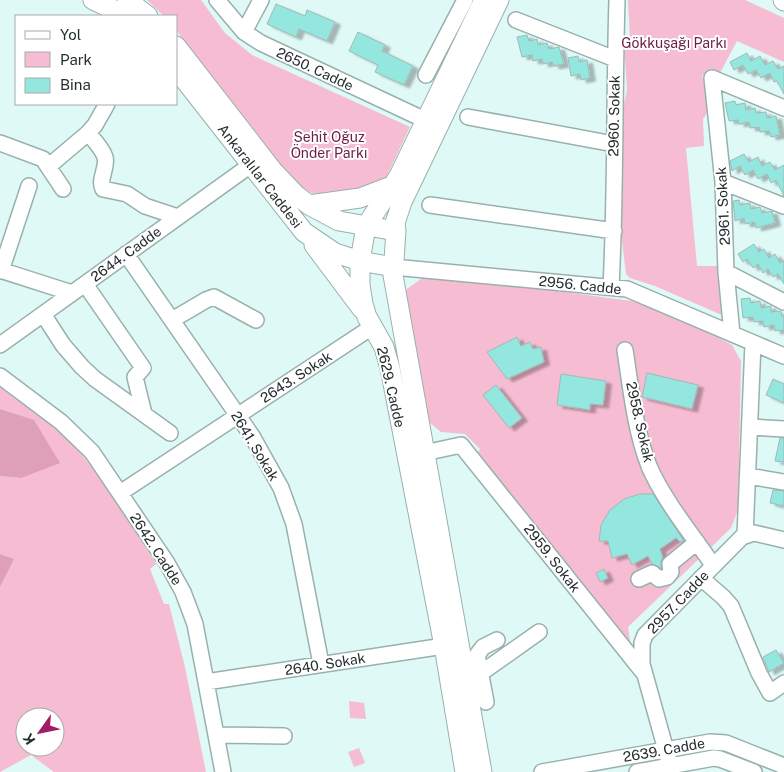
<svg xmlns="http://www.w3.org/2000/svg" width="784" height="772" font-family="'Public Sans',sans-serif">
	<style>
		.green { fill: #f6bcd2; fill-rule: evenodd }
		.forest { fill: #de9fb8 }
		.building { fill: #94e7df; stroke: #a0b9b6; filter: url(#shadow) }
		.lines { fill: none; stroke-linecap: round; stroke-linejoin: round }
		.minor-casing { stroke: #98b1ae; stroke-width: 18 }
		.major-casing { stroke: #98b1ae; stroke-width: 21 }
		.minor { stroke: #fff; stroke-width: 15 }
		.major { stroke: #fff; stroke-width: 19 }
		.labels { text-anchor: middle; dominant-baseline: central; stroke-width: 4; stroke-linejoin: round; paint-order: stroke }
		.park-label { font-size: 14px; fill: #6c2246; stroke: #fff }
		.street-label { font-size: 14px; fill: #242e2d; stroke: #fff }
	</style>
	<defs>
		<filter id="shadow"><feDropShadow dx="5.5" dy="3" stdDeviation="1" flood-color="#0004"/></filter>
	</defs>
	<rect width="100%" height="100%" fill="#dff9f6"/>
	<path class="green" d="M147 0H201L225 33 252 55 410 127 383 184 318 196 302 188 290 178 176 30V16H164Z
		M628 0H745L784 18V62L737 41 720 73 710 69 702 76 711 107 703 119 704 146 686 148 697 266H721L724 316 655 286 630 278 626 274 618 207 617 137 627 90 624 42 630 40Z
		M428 274 639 302 704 330 732 345 741 361 738 510 731 528 628 627 630 641 627 645 477 454 480 449 465 434 441 432 423 417 404 291Z
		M0 385C23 402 48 418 68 439 101 474 130 524 156 564L150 569 164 604H169L185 667 206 772H54L31 755 0 772V587L13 559 0 554V476L21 478 34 421 0 409ZM25 717H55V747H25Z
		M349 701 364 703 366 719 350 718Z
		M359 748 365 763 354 767 348 752Z"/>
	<path class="forest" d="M0 409 34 420 60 463 21 478 0 476Z
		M0 554 14 559 0 587Z"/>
	<path class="building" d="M276 4 305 16 307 10 335 22 327 41 299 29 296 37 267 24Z
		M358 32 385 45 382 51 413 66 404 85 375 72 378 65 349 51Z
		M527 35 529 41 537 39 538 45 547 43 549 49 559 47 564 64 554 66 552 62 543 64 542 59 533 61 532 55 522 57 517 37Z
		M747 53 751 61 760 56 765 65 773 61 778 69 784 66V94L777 81 774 82 770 73 761 78 756 70 748 74 743 65 734 70 730 62Z
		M578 56 579 62 587 60 590 78 581 80 580 74 571 76 568 58Z
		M735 101 736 105 745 103 746 110 755 108 756 113 766 112 767 118 776 116 780 135 771 137 769 131 760 132 759 127 750 128 749 122 739 124 738 120 729 121 725 103Z
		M744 154 749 162 758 157 762 166 770 162 775 170 784 165V196L776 180 771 183 767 174 758 179 753 170 745 175 740 166 732 171 730 161Z
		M739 200 740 205 750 203 751 209 760 207 762 213 772 211 775 223 756 228 755 222 745 224 744 218 735 221 733 201Z
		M754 244 759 252 764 249 769 258 775 254 780 263 784 260V284L778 274 773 277 768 269 763 273 758 264 753 268 747 259 743 262 738 254Z
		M750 298 751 303 760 301 761 308 771 306V312L781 311 782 317 784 316V330L775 331 774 325 764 327 763 321 754 322 753 317 743 318 741 299Z
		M517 337 521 346 530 342 533 349 541 347 544 362 507 379 487 352Z
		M647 373 698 385 692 409 642 397Z
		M561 374 606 381 603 405 590 404V410L557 405Z
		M773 379 784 384V403L766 395Z
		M496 385 522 418 509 428 483 395Z
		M780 438H784V462L775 461Z
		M773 490 784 491V506L770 503Z
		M640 494H653L684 541 680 542 676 538 660 549 663 558 661 561V568L652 564 648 556 632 565 627 554 612 558 608 541H599L601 525 610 510 624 499Z
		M604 569 608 578 600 582 596 573Z
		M776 650 784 663 769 672 763 657Z"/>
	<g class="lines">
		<g class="minor-casing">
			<path id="minor" d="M217 0 244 32 261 43 425 120
				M516 20 615 59
				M244 32 261 0
				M426 75 465 0
				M468 117 614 144
				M88 133C94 140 102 148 105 157 108 168 98 179 103 189L127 194 145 206 178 217
				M0 143 43 159 63 189
				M49 166 88 133 95 125 107 104
				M723 182 784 206
				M430 205 614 231
				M126 254 252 436 281 488 294 524 321 664
				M393 267 627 289 784 356
				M0 270 72 293
				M1 271 29 186
				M726 272 784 302
				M85 284 143 368 135 377 144 414
				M611 287C616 191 614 96 617 0
				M43 314 63 345 82 367 95 379 170 433
				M172 320 206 300 214 297 256 320
				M732 334 726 272 723 182 712 78 784 108
				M0 345 252 164
				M625 350C631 389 635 430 649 466 663 499 693 536 713 565
				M0 376 61 422 92 452 167 563 183 592 195 624 223 772
				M750 427 784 429
				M424 453 461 445 643 672
				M748 476 784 482
				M120 493 372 327
				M745 536 753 343
				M701 578 723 597 731 606 759 673 770 693 784 683
				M639 579 652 573 659 579 667 577 671 572 670 564 697 542
				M206 682 444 646
				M467 683 539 632
				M486 702 477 655 483 647 497 640
				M216 735 284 736
				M542 772 710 742 726 743 784 766
				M637 772 714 758 720 759 754 772
				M672 772 642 664V643L645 635 742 537 754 533 784 540"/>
		</g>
		<g class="major-casing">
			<path id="major" d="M93 0 127 16
				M127 0 148 16
				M783 0 784 1
				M176 46 273 171 296 195 309 205 339 221 396 231
				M176 69 304 232 335 253 360 261 393 267
				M309 205 360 198 394 185
				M314 245 362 309
				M465 772 444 646 390 368 384 347 367 317 363 304 360 285V261L366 226 399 176 484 0
				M482 772 393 275 396 231 395 223 402 202 499 0"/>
		</g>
		<use href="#minor" class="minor"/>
		<use href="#major" class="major"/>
	</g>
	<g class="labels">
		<g class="park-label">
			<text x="674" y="43">Gökkuşağı Parkı</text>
			<text x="329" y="137">Şehit Oğuz<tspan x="329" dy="16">Önder Parkı</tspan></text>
		</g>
		<g class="street-label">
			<text transform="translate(315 69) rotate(25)">2650. Cadde</text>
			<text transform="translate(614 116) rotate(-89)">2960. Sokak</text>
			<text transform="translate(260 176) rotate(52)">Ankaralılar Caddesi</text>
			<text transform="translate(723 206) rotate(-93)">2961. Sokak</text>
			<text transform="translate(126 254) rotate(-36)">2644. Cadde</text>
			<text transform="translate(580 285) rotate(6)">2956. Cadde</text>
			<text transform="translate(296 377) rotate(-33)">2643. Sokak</text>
			<text transform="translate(391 387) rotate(77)">2629. Cadde</text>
			<text transform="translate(640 422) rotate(77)">2958. Sokak</text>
			<text transform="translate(255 446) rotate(59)">2641. Sokak</text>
			<text transform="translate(156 549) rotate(57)">2642. Cadde</text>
			<text transform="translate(552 558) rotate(52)">2959. Sokak</text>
			<text transform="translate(678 602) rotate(-46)">2957. Cadde</text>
			<text transform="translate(325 664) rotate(-9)">2640. Sokak</text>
			<text transform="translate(664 750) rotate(-10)">2639. Cadde</text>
		</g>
	</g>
	<rect x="15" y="15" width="162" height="90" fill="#ffffff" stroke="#a7abab"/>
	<rect x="25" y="31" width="25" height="8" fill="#ffffff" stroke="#a7abab"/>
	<text x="60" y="40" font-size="15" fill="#242e2d">Yol</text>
	<rect x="25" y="52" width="25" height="15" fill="#f6bcd2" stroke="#a7abab"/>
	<text x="60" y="65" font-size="15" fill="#242e2d">Park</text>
	<rect x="25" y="78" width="25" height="15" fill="#94e7df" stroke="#a7abab"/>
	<text x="60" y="90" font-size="15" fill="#242e2d">Bina</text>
	<g transform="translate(40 732) rotate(237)"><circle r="24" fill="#ffffff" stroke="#a7abab"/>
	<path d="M0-4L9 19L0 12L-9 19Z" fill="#a41b65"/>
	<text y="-8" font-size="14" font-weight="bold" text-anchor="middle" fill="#242e2d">K</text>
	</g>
</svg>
